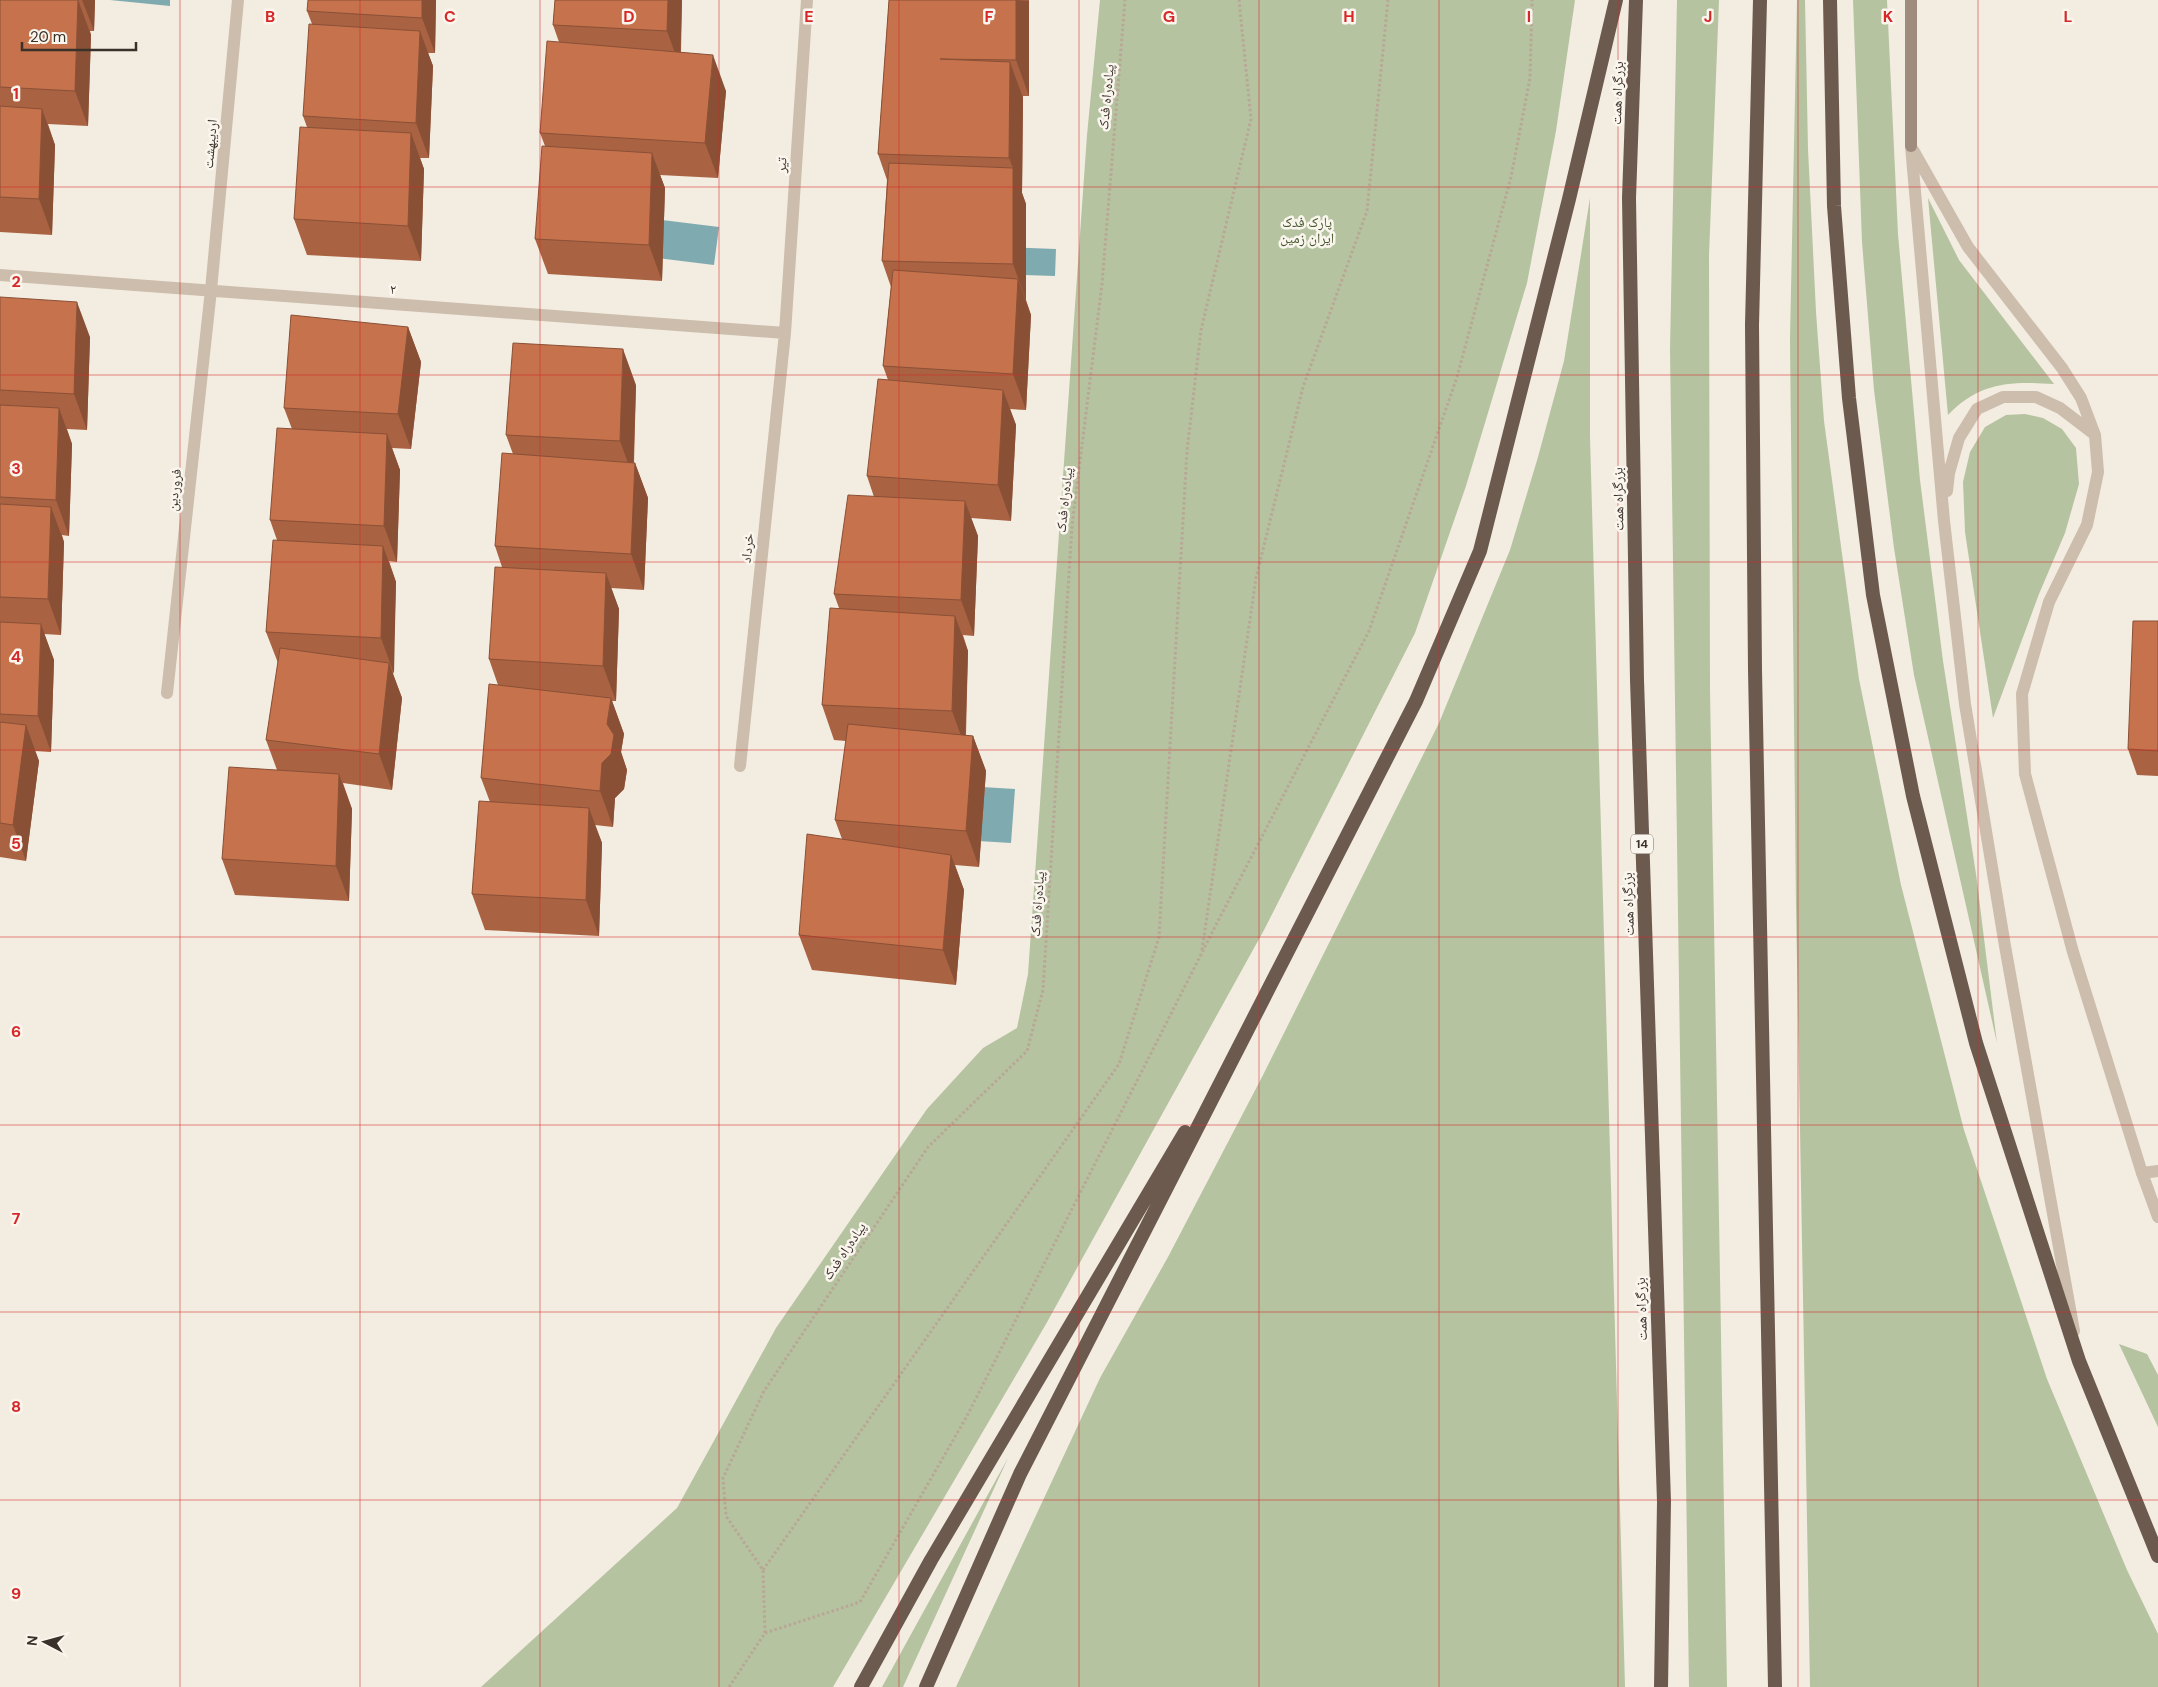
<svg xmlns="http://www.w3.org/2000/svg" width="2158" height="1687" font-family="'DM Sans','Noto Naskh Arabic',sans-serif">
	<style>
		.green { fill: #b5c3a0 }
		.water { fill: #7fabb0 }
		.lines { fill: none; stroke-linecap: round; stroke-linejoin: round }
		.path { stroke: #b8a796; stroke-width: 3; stroke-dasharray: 2.5 2.5; stroke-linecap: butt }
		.service { stroke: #ccbdac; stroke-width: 12 }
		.minor { stroke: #ccbdac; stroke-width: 12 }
		.tertiary { stroke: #ccbdac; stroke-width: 12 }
		.secondary { stroke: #a08c7d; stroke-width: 12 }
		.trunk { stroke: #6c5a4f; stroke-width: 14 }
		.wall { fill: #a96242 }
		.shaded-wall { fill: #8a5036 }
		.building { fill: #c5724d; stroke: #8a5036 }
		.grid { fill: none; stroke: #d62828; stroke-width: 1; stroke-opacity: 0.55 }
		.labels { text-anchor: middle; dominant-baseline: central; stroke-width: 5; stroke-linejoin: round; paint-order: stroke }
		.shield { fill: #faf5ed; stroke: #746c65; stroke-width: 1 }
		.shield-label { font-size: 12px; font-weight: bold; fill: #3a312b }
		.street-label { font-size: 14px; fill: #3a312b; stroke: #faf5ed }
		.park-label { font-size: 14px; fill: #46582f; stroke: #faf5ed }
		.grid-label { font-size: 16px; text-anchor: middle; font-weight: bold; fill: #d62828; stroke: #faf5ed; stroke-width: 5; stroke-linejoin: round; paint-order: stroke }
	</style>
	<rect width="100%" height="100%" fill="#f3ece1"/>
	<path class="green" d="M1100 0H1575L1556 131 1527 283 1466 486 1415 633 1264 930 1046 1324 833 1687H481L677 1508 776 1328 927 1109 983 1048 1017 1028 1028 974 1087 135Z
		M1677 0H1719L1709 255 1710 690 1727 1687H1689L1670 350Z
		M1797 0H1805L1808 149 1816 312 1824 421 1859 679 1901 885 1964 1130 2047 1379 2127 1570 2158 1634V1687H1810L1796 906 1790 340Z
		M1853 0H1887L1898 234 1920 480 1943 661 1976 874 1997 1043 1914 675 1894 548 1874 390 1862 242Z
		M1590 198V437L1625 1687H956L1100 1378 1168 1257 1262 1077 1439 723 1510 550 1538 457 1564 361Z
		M1928 198 1959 260 2054 384C2011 381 1979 382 1948 415Z
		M2025 414 2043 418 2062 429 2076 448 2079 484 2065 533 2039 594 1993 718 1965 532 1963 482 1970 452 1985 427 2006 415Z
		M2119 1344 2147 1354 2158 1375V1427Z
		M1008 1458 903 1687H882Z"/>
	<path class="water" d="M110 0H170V6Z
		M654 219 719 227 714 265 649 257Z
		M999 247 1056 249 1055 276 998 274Z
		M982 787 1015 789 1011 843 978 841Z"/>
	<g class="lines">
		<path class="path" d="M1202 950 1256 578 1303 387 1367 211 1388 0
			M763 1570 1119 1064 1159 937 1187 451 1201 330 1251 119 1239 0
			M765 1633 860 1602 967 1416 1219 919 1369 631 1457 377 1511 177 1530 78 1532 0
			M729 1687 765 1633 763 1570 726 1516 723 1478 764 1391 928 1147 1027 1051 1043 990 1072 526 1102 284 1125 0"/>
		<path class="service" d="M2142 1173 2158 1171"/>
		<path class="minor" d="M0 275 785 333
			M167 693 211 290 238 0
			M740 766 785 333 807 0"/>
		<path class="tertiary" d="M1911 146 1944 521 1965 704 2005 946 2074 1331
			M1913 150 1968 247 2062 368 2081 398 2095 435 2098 472 2087 525 2049 602 2022 694 2025 774 2073 952 2142 1173 2158 1217
			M1947 491 1949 473 1959 438 1977 409 2003 397H2036L2060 408 2094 434"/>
		<path class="secondary" d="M1911 0V146"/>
		<path class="trunk" d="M1636 0 1629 198 1637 680 1664 1502 1661 1687
			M1760 0 1752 325 1755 670 1775 1687
			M1830 0 1834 206 1849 398 1873 595 1913 796 1976 1043 2079 1361 2158 1556
			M861 1687 931 1560 1185 1132
			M926 1687 1020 1474 1416 701 1480 551 1569 199 1616 0"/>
	</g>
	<path class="wall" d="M0 0H95L94 31H90L91 35 88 126 48 124 55 145 52 235 0 232Z
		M436 0 435 53H428L433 66 429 158H420L424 169 421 261 307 255 294 219 307 127 303 116 312 24 307 11Z
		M555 0H682L681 53 726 91 718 178 660 175 665 188 662 281 548 274 535 239 545 146 540 133 559 42 553 25Z
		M889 0H1029V96H1023V98L1022 193 1026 204V300L1031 315 1026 410 1010 409 1016 425 1011 521 971 518 978 536 974 636 963 635 968 651 966 735 973 736 986 771 979 867 955 865 964 890 956 985 812 970 799 935 842 839 835 820 846 741 834 740 822 705 839 608 834 594 874 497 867 476 888 380 883 366 891 287 882 261 887 180 878 154Z
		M0 297 90 337 87 430 67 429 72 444 69 536 62 535 64 542 61 635 44 634 54 660 51 752 35 751 39 761 26 861 0 857Z
		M408 327 421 362 411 449 392 448 400 470 397 562 389 561 396 582 393 674 402 698 392 790 343 783 352 809 349 901 235 895 222 859 277 770 266 740 278 663 266 632 277 540 270 520 292 429 284 408Z
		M636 385 634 463H635L648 498 644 590 611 588 619 609 616 701H612L624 734 621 752 627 770 624 789 615 798 613 827 595 825 602 843 599 936 485 930 472 894 490 802 481 778 498 685 489 659 502 567 495 546 513 454 506 435Z
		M2158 621V776L2137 775 2128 749Z"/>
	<path class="shaded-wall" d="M78 0 91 35 88 126 75 91Z
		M82 0H95L94 31Z
		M422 0H436L435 53 422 18Z
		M668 0H682L680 67 667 31Z
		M1016 0 1029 1V96L1016 60Z
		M420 31 433 66 429 158 416 123Z
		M713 55 726 91 718 178 705 143Z
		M1010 62 1023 98 1022 193 1026 204V300L1013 264V168L1009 158Z
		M42 109 55 145 52 235 39 199Z
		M411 133 424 169 421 261 408 226Z
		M652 153 665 188 662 281 649 245Z
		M1018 279 1031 315 1026 410 1013 374Z
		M77 302 90 337 87 430 74 394Z
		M408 327 421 362 411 449 398 414Z
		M623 349 636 385 633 477 620 441Z
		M1003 390 1016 425 1011 521 998 485Z
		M59 408 72 444 69 536 56 500Z
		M387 434 400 470 397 562 384 526Z
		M635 463 648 498 644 590 631 554Z
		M965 501 978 536 974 636 961 600Z
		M51 507 64 542 61 635 48 599Z
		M383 546 396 582 394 674 381 638Z
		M606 573 619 609 616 701 603 666Z
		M955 616 968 651 965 747 952 711Z
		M41 624 54 660 51 752 38 716Z
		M389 663 402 698 392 790 379 754Z
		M611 698 624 734 621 752 627 770 624 789 615 798 613 827 600 791 602 763Z
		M26 725 39 761 26 861 13 825Z
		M973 736 986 771 979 867 966 831Z
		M339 774 352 809 349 901 336 866Z
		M589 808 602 843 599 936 586 900Z
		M951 855 964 890 956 985 943 950Z"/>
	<path class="building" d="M0 0H78L75 91 0 87Z
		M308 0H422V18L307 11Z
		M555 0H668L667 31 553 25Z
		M889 0H1016V60L940 59 1010 62 1009 158 878 154Z
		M309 24 420 31 416 123 303 116Z
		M547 41 713 55 705 143 540 133Z
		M0 106 42 109 39 199 0 197Z
		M300 127 411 133 408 226 294 219Z
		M542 146 652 153 649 245 535 239Z
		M889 163 1013 168V264L882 261Z
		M893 270 1018 279 1013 374 883 366Z
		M0 297 77 302 74 394 0 390Z
		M291 315 408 327 398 414 284 408Z
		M513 343 623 349 620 441 506 435Z
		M878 379 1003 390 998 485 867 476Z
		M0 405 59 408 56 500 0 497Z
		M277 428 387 434 384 526 270 520Z
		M502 453 635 463 631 554 495 546Z
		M848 495 965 501 961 600 834 594Z
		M0 504 51 507 48 599 0 597Z
		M273 540 383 546 381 638 266 632Z
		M495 567 606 573 603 666 489 659Z
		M830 608 955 616 952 711 822 705Z
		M2133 621H2158V751L2128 749Z
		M0 622 41 624 38 716 0 714Z
		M280 648 389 663 379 754 266 740Z
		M489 684 611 698 607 724 614 735 611 754 602 763 600 791 481 778Z
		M0 722 26 725 13 825 0 823Z
		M848 724 973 736 966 831 835 820Z
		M229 767 339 774 336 866 222 859Z
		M479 801 589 808 586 900 472 894Z
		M807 834 951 855 943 950 799 935Z"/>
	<path class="grid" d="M180 0V1687M360 0V1687M540 0V1687M719 0V1687M899 0V1687M1079 0V1687M1259 0V1687M1439 0V1687M1618 0V1687M1798 0V1687M1978 0V1687M0 187H2158M0 375H2158M0 562H2158M0 750H2158M0 937H2158M0 1125H2158M0 1312H2158M0 1500H2158"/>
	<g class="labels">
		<rect class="shield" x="1631" y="834.5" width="22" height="19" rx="4"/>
		<g class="shield-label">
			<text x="1642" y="844">14</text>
		</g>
		<g class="street-label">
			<text transform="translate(1617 93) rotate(-88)">بزرگراه همت</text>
			<text transform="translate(1106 97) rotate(-85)">پیاده‌راه فدک</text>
			<text transform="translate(210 144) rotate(-85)">اردیبهشت</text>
			<text transform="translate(781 165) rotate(-86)">تیر</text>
			<text transform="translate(393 289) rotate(4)">۲</text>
			<text transform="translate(174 490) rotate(-84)">فروردین</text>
			<text transform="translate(1618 499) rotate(-91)">بزرگراه همت</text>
			<text transform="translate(1064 500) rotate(-84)">پیاده‌راه فدک</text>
			<text transform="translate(747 548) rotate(-84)">خرداد</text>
			<text transform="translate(1037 904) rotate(-86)">پیاده‌راه فدک</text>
			<text transform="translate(1628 904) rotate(-92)">بزرگراه همت</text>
			<text transform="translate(844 1251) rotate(-56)">پیاده‌راه فدک</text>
			<text transform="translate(1641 1309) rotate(-92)">بزرگراه همت</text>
		</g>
		<g class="park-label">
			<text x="1307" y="222">پارک فدک<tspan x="1307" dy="16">ایران زمین</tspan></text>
		</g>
	</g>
	<g class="grid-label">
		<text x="270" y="22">B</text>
		<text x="450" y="22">C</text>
		<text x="629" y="22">D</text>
		<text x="809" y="22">E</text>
		<text x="989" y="22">F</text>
		<text x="1169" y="22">G</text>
		<text x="1349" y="22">H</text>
		<text x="1529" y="22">I</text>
		<text x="1708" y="22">J</text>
		<text x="1888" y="22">K</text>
		<text x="2068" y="22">L</text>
		<text x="16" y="99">1</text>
		<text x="16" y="287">2</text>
		<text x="16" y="474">3</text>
		<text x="16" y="662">4</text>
		<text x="16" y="849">5</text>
		<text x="16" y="1037">6</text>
		<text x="16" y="1224">7</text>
		<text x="16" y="1412">8</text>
		<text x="16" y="1599">9</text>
	</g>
	<g transform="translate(45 1642) rotate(276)" stroke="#faf5ed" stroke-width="4" paint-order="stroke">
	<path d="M0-4L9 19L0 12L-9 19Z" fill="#3a312b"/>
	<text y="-8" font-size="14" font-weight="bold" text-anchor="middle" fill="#3a312b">N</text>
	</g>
	<path d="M22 42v8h114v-8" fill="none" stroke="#3a312b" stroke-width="2.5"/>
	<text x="30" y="42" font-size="15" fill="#3a312b" stroke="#faf5ed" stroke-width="4" paint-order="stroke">20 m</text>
</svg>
